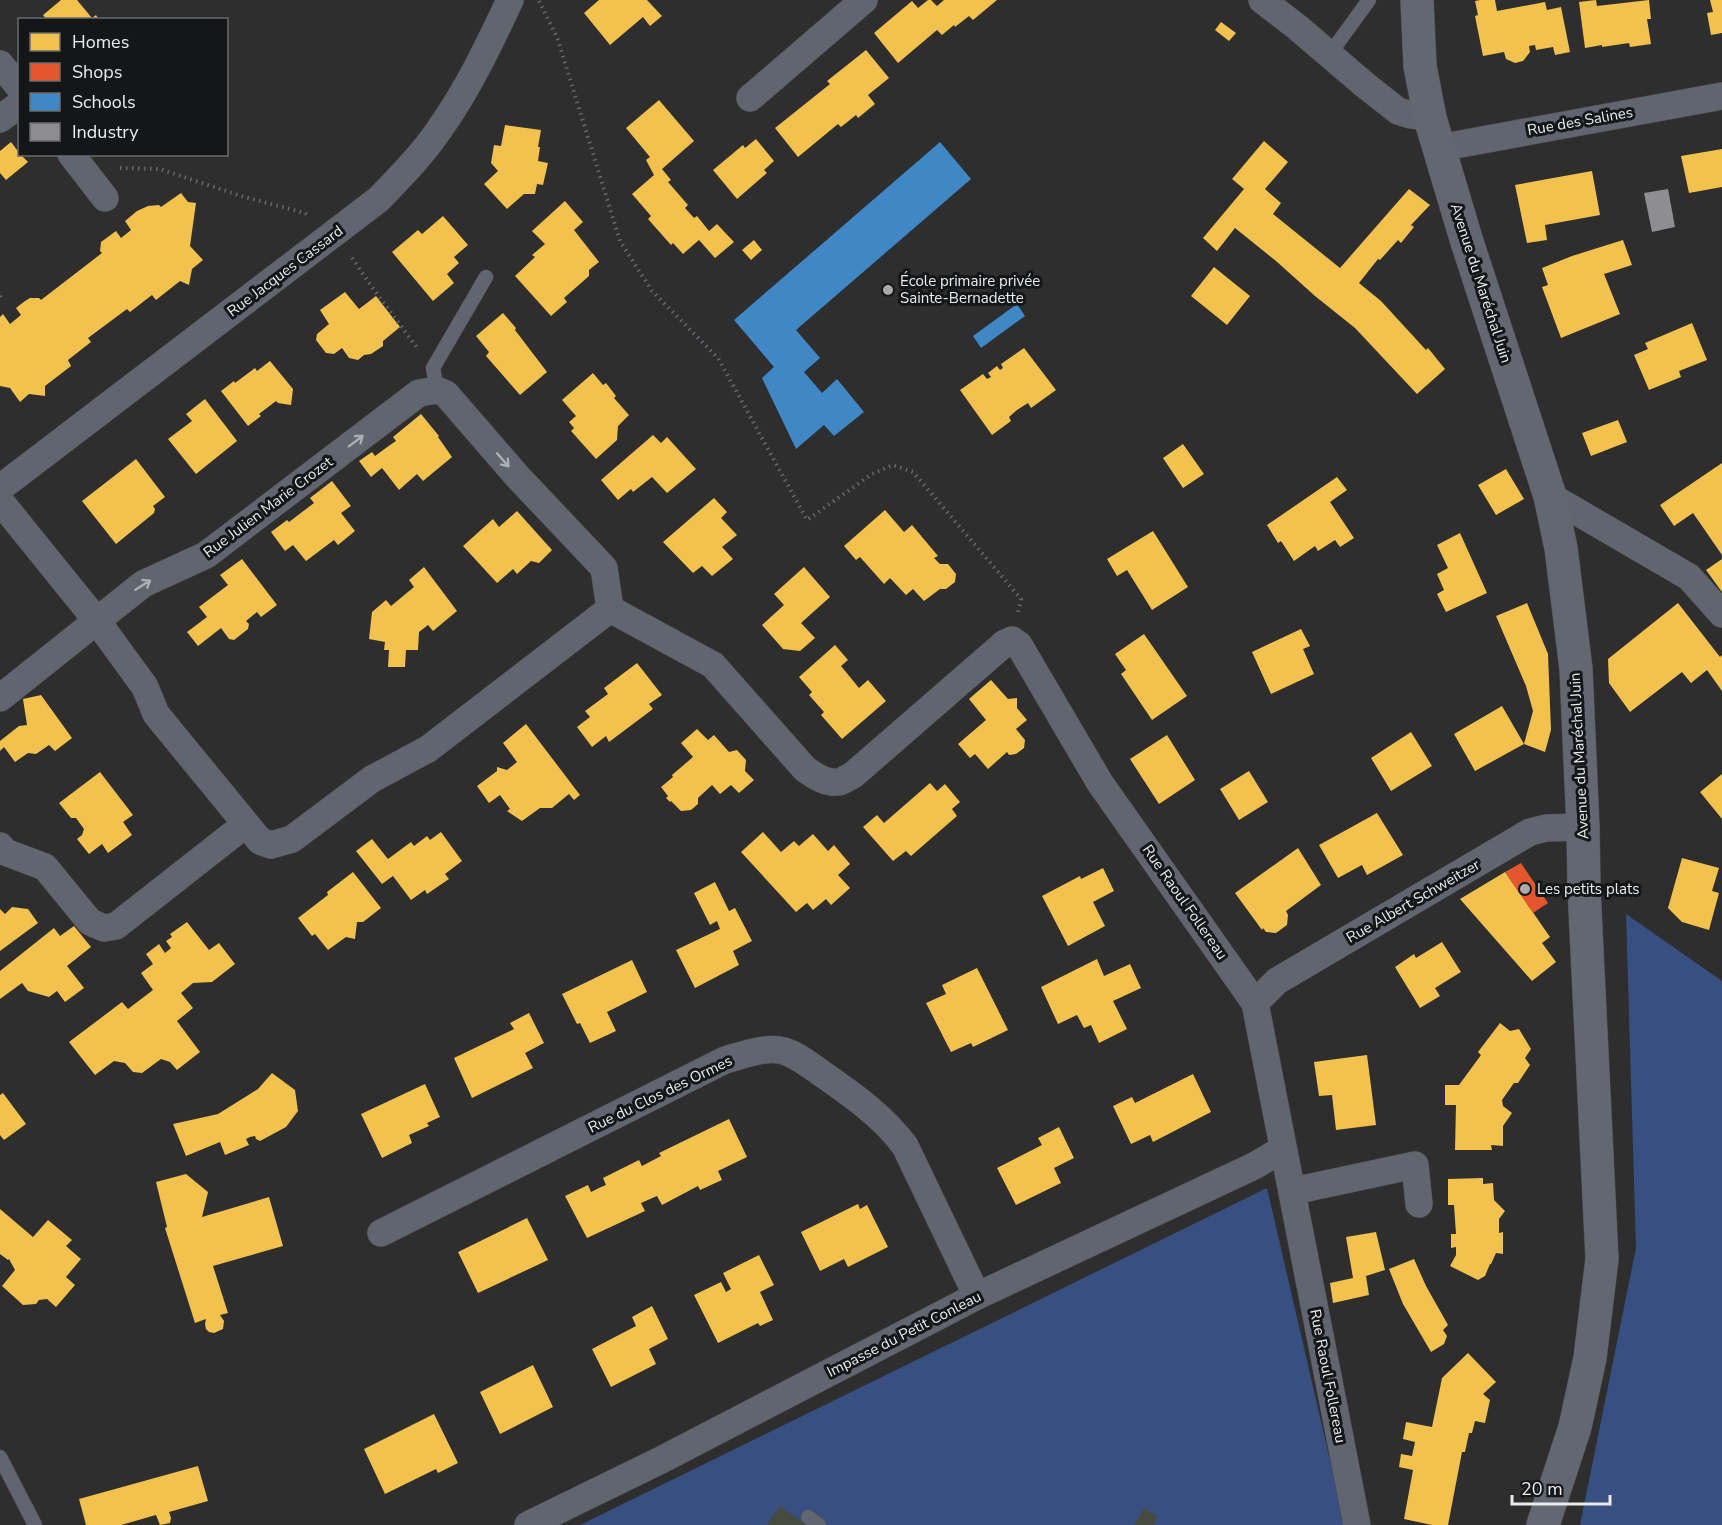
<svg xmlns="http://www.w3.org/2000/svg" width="1722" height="1525" font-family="'Nunito Sans',sans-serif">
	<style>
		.green { fill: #384f81 }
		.homes { fill: #f2c14e }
		.shops { fill: #e4572e }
		.schools { fill: #3f88c5 }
		.industry { fill: #8d8d92 }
		.building { fill: #474b3f }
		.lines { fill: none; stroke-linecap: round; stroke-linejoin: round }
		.lane-casing { stroke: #4c4c4d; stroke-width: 15 }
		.street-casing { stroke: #4c4c4d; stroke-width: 28 }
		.secondary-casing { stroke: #4c4c4d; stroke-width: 34 }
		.path { stroke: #65686e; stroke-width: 4; stroke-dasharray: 1.5 4.5; stroke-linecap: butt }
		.lane { stroke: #60656f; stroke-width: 14 }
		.street { stroke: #60656f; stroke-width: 27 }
		.secondary { stroke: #626771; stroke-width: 33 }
		.oneway { stroke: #acafb4 }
		.poi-dot { fill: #a8a9aa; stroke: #151617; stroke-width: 2 }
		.labels { text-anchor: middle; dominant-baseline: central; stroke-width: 6; stroke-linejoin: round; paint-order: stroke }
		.street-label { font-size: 15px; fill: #eaebed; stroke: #151617 }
		.poi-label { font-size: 15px; fill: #eaebed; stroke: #151617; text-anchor: start }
	</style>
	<rect width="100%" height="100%" fill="#2e2e2f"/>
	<path class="green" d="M1626 914 1722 981V1525H1580L1636 1248Z
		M1267 1188 1345 1525H580Z"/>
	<path class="homes" d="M61 0H77L92 18 96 15 99 20H47L43 15Z
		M599 0H647L662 16 650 26 643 17 610 45 584 13Z
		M928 0H931L937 6 944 0H997L973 20 969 16 955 27 954 25 942 35 937 30 898 63 874 33 912 1 918 8Z
		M1480 0H1495L1497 11 1545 2 1547 10 1561 7 1570 52 1555 55 1553 47 1536 50 1535 45 1529 46 1530 52 1523 61 1515 63 1506 59 1504 52 1483 56 1475 16 1478 15 1475 1Z
		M1596 0 1597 6 1649 0 1651 19H1647L1651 44 1630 47 1629 43 1602 47V45L1585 48 1579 2Z
		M1710 0H1722V33L1711 35 1707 13 1713 12Z
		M1221 22 1236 33 1229 41 1215 30Z
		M866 50 889 78 868 95 875 104 858 118 856 115 841 127 838 124 798 157 775 128 830 84 827 81Z
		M659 100 694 141 662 169 671 180 668 182 688 205 685 208 694 218 697 216 709 231 717 224 734 242 715 258 699 240 683 254 673 243 671 245 648 219 651 216 632 194 654 175 646 160 650 157 626 128Z
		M505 125 541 130 538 147H540L538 161 548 163 543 185 537 184 535 194H524L507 209 484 184 498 171 491 163 494 145 501 146Z
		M756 139 774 161 764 170 767 173 737 199 713 170 743 145 745 148Z
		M1264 141 1288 162 1265 189 1281 203 1273 214 1340 268 1409 189 1430 205 1411 225 1414 227 1401 243 1398 240 1380 260 1378 259 1359 283 1381 301 1426 350 1428 348 1445 369 1417 394 1355 328 1315 296 1276 261 1235 228 1217 251 1203 238 1244 189 1232 179Z
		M11 142 20 154 28 162 6 180 0 173V151Z
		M1722 149V187L1689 193 1681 156Z
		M1592 171 1600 215 1545 225 1547 240 1527 243 1515 185Z
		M181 193 188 202 196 203 190 246 203 260 192 269 189 285 180 281 156 300 152 295 130 312 127 309 88 338 91 342 68 360 71 366 45 386V396L29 394 20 402 10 388 0 386V317L3 314 10 324 21 315 16 308 25 301 30 298H39L41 300 102 253 100 251 101 242 116 231 121 238 131 230 125 221 137 211 148 206 159 205 161 207Z
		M565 201 583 222 574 230 599 262 589 270V276L564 298 567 302 551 316 515 276 535 257 532 255 545 244 532 231Z
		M443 216 468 245 454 257 459 263 447 274 454 283 433 301 392 252 418 230 422 234Z
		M754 240 762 250 751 260 742 250Z
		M1623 240 1632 265 1604 274 1620 314 1561 338 1542 287 1548 285 1542 268 1572 256Z
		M1214 267 1250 296 1227 325 1191 296Z
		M345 292 359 309 376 296 400 327 383 341V346L371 354 364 355 358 360 349 358 342 348 334 354 326 353 316 340 317 334 329 324 320 310Z
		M503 313 516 328 515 330 547 372 520 395 486 356 489 352 476 336Z
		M1692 323 1707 360 1679 371 1681 377 1649 390 1634 355 1648 349 1645 343Z
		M1024 348 1056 390 1031 408 1028 403 1017 410 1009 417 1011 421 992 435 960 390 983 374 987 379 991 377 988 373 997 366 1000 370 1003 368 1001 364Z
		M270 361 293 389 291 405 278 403 276 401 259 414 261 416 248 426 221 391 234 381 235 383 255 368 257 371Z
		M593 373 603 385 606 383 616 396 614 398 629 415 618 426 617 440 596 459 571 431 574 428 569 422 576 416 562 400Z
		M205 399 237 441 196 474 168 439 192 421 186 414Z
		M421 414 439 436 438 437 452 457 423 481 417 474 399 490 382 468 371 477 359 461 372 452 375 456 390 445 396 441 393 437Z
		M1618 420 1627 442 1591 456 1582 433Z
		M653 435 661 443 667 437 696 469 667 493 652 477 633 492 631 489 618 500 601 480Z
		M1183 444 1204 474 1183 488 1163 458Z
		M136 459 165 497 153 506 155 509 154 513 116 544 82 501Z
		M1722 463V555L1693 513 1674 526 1660 505Z
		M1506 469 1524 499 1496 515 1478 485Z
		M1337 477 1347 490 1330 502 1354 538 1340 547 1335 540 1318 551 1315 546 1294 561 1281 541 1278 543 1267 525Z
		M332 481 351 506 341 513 355 531 338 545 334 540 306 561 293 545 285 551 271 532 287 520 289 522 314 503 310 498Z
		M714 498 727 512 721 518 737 535 722 547 733 559 712 576 702 566 693 573 663 542Z
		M885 510 904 532 912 525 938 556 934 558 940 564H948L956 574 955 582 946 589H940L924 601 913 589 906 595 890 578 884 584 860 557 856 560 844 546Z
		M517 511 552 550 539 563 531 561 517 574 513 569 497 583 463 546 493 519 499 527Z
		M1153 531 1188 587 1152 610 1127 570 1117 576 1107 559Z
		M1460 533 1487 593 1446 612 1437 594 1444 590 1437 574 1448 568 1437 545Z
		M242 559 277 605 261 617 257 612 246 621 249 624 248 629 234 640 229 639 221 628 198 646 187 632 207 617 199 607 228 585 220 575Z
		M1722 559V592L1706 570Z
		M424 567 457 611 433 631 428 625 419 632 418 650H406L405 667H388L389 650H384L385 642 369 639 372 612 386 600 391 606 414 587 409 580Z
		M804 567 830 597 801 623 815 638 800 651 783 649 762 625 784 605 774 594Z
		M1527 603 1548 654 1551 730 1545 752 1524 744 1533 711 1526 686 1496 616Z
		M1678 603 1720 657 1722 655V691L1707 670 1691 683 1682 672 1630 712 1609 683 1608 659Z
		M1301 629 1310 646 1303 649 1314 674 1271 694 1252 652Z
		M1144 634 1187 696 1152 720 1121 674 1126 670 1115 654Z
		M835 645 848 660 841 666 859 688 868 680 886 701 842 739 821 715 824 712 809 695 812 692 799 677Z
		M637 663 662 695 649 704 653 709 609 742 606 736 592 747 577 727 590 717 585 711 608 694 604 688Z
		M991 680 1008 699 1017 698V708L1027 720 1016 729 1025 740 1024 748 1016 754 1009 755 1007 752 988 769 975 754 970 758 958 744 986 720 969 699Z
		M41 695 72 738 55 751 49 745 36 754 28 753 15 762 4 747 0 751V741L19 726 27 725 23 699Z
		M1502 706 1524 744 1475 771 1454 734Z
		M526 724 580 795 574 800 569 794 552 808H540L522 821 507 811 510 809 500 795 489 803 477 786 497 771V767L507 770 517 762 503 743Z
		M697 729 708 740 714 735 729 752 737 750 746 760 745 771 754 780 739 793 731 785 720 794 712 785 698 798V804L691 810 681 811 671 801 670 802 666 798 668 796 661 787 673 777 672 775 693 757 681 743Z
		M1411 732 1432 766 1391 791 1371 758Z
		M1167 735 1195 780 1159 804 1130 759Z
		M1249 771 1268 802 1239 820 1220 789Z
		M100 772 133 815 123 822 132 835 108 853 102 844 89 854 77 839 82 835 84 829 76 818H71L59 803Z
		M1722 774V819L1700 792Z
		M930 783 937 791 945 784 960 802 952 809 957 816 911 856 906 851 893 861 863 827 877 815 884 823Z
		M1377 813 1403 855 1367 875 1362 865 1338 878 1319 845Z
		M441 832 462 861 445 874 449 879 427 894 425 890 411 900 393 876 382 884 356 851 372 839 388 859 411 842 414 846 427 836 430 840Z
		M763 832 781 852 794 841 799 846 813 834 828 851 834 845 850 864 838 875 850 888 831 905 826 899 813 910 807 903 796 912 741 852Z
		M1298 848 1321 885 1286 911 1288 915 1287 925 1276 933 1266 932 1263 928 1262 930 1235 893Z
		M1682 858 1719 868 1712 891 1719 893 1709 930 1682 922 1668 908Z
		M1103 868 1114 891 1093 902 1105 926 1068 946 1042 896 1080 876 1081 879Z
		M353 872 381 908 363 922H357L355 939 346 937 328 950 315 934 312 936 298 918 328 895 327 892Z
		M1505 872 1550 937 1542 943 1556 962 1532 981 1460 899Z
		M715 882 729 911 735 908 752 941 733 951 739 965 695 988 676 950 720 929 717 921 710 925 694 893Z
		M12 907 28 909 38 923 0 951V909L5 914Z
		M187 922 209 950 219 943 235 964 212 982 193 983 181 993 193 1008 177 1021 200 1052 177 1070 170 1062 161 1059 142 1073 133 1072 125 1063 114 1061 95 1075 69 1042 122 1002 128 1009 153 990 141 973 153 964 146 954 159 944 165 953 171 948 166 941 172 937 170 934Z
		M74 926 91 947 67 966 84 988 65 1002 57 991 49 997 28 991 22 983 0 999V971L54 928 60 936Z
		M1442 942 1461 972 1435 988 1440 996 1420 1008 1395 967 1414 954 1416 958Z
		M1097 959 1104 976 1130 964 1141 988 1113 1001 1127 1029 1099 1043 1091 1025 1084 1028 1077 1015 1058 1024 1041 987Z
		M632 960 647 992 607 1012 616 1031 590 1043 580 1023 577 1024 562 994Z
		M977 968 1008 1030 973 1047 971 1043 951 1052 926 1003 946 994 942 985Z
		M529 1013 544 1043 525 1053 533 1068 472 1098 454 1058 514 1029 510 1023Z
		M1500 1023 1510 1031 1519 1029 1531 1049 1525 1058 1530 1065 1518 1083H1514L1502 1100 1503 1106 1512 1113 1503 1126V1146L1491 1145 1492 1150H1455L1456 1105H1445V1085H1459L1481 1055 1478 1052Z
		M1367 1055 1376 1125 1336 1130 1332 1095 1319 1096 1314 1062Z
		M272 1073 295 1090 298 1111 286 1127 260 1141 256 1139 255 1136 250 1137 246 1139 249 1145 225 1155 220 1142 186 1156 173 1124 218 1114 258 1089Z
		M1193 1074 1211 1112 1153 1142 1150 1135 1131 1144 1113 1106 1132 1097 1135 1103Z
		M425 1084 440 1117 427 1123 429 1126 409 1135 412 1143 382 1158 361 1114Z
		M3 1093 26 1124 4 1140 0 1135V1095Z
		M729 1119 747 1157 718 1171 722 1180 700 1190 698 1186 662 1205 657 1196 641 1203 645 1211 587 1238 565 1196 588 1185 591 1192 599 1188 606 1185 603 1178 639 1160 642 1166 661 1156 659 1153Z
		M1059 1127 1074 1158 1054 1168 1061 1183 1016 1205 997 1168 1042 1145 1038 1138Z
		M186 1174 208 1192 202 1217 269 1197 283 1246 213 1266 228 1313 220 1315 224 1321 223 1329 214 1333 209 1332 206 1329 205 1324 206 1319 195 1323 165 1228 167 1227 156 1182Z
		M1483 1178V1184L1493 1183 1494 1200 1505 1211 1499 1219V1233L1503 1232V1254L1496 1253 1491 1264H1490L1485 1276 1478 1280 1450 1266 1456 1255V1247L1451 1248V1234H1456L1454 1205H1448V1179Z
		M858 1204 860 1209 867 1205 888 1247 848 1267 844 1259 820 1271 801 1232Z
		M0 1209 33 1237 48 1220 72 1240 66 1246 81 1259 66 1277 75 1285 56 1307 47 1299 39 1300 36 1304 23 1305 2 1286 15 1270 9 1259 8 1260 0 1254Z
		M527 1218 548 1260 478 1293 458 1252Z
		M1376 1232 1385 1270 1366 1276 1369 1295 1333 1303 1330 1283 1353 1278 1346 1237Z
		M759 1255 774 1285 760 1292 773 1320 760 1326 758 1323 718 1343 694 1295 721 1282 726 1292 731 1289 723 1273Z
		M1414 1259 1426 1286 1448 1325 1443 1330 1447 1336 1444 1344 1431 1352 1403 1304 1389 1269Z
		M652 1306 668 1339 649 1349 656 1364 611 1387 592 1349 636 1326 632 1317Z
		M1468 1353 1496 1382 1483 1394 1490 1400 1485 1423 1475 1421 1472 1433H1469L1465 1452H1462L1448 1525H1432L1404 1519 1413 1470 1399 1467 1401 1454 1412 1456 1415 1442 1403 1439 1406 1422 1432 1427 1442 1378Z
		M533 1365 553 1407 500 1434 480 1392Z
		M434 1414 458 1463 438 1473 436 1469 385 1494 364 1449Z
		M198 1466 208 1501 169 1512 171 1518 170 1523 160 1525 156 1515 121 1525H86L79 1499Z"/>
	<path class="shops" d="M1521 863 1548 903 1533 913 1505 872Z"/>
	<path class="schools" d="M940 142 971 179 796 330 820 358 804 372 822 393 837 379 864 412 834 436 824 425 796 449 762 378 774 367 734 320Z
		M1017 304 1025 316 981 348 973 336Z"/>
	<path class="industry" d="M1668 189 1675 227 1652 232 1644 193Z"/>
	<path class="building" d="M780 1506 806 1525H767Z
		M1144 1508 1158 1517 1153 1525H1134Z"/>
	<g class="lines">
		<g class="lane-casing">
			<path id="lane" d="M1329 55 1369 0
				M437 390 433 368 486 277
				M0 1457 35 1525
				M808 1517 819 1525"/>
		</g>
		<g class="street-casing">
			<path id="street" d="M1262 0 1297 27 1365 85 1398 111 1411 115 1430 118
				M0 64 20 88
				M750 98 864 0
				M0 119 20 104
				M1439 148 1722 96
				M71 154 105 198
				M0 488 379 199C400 177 422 155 439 130 468 89 489 45 510 0
				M1550 496 1689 577 1722 614
				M0 501 97 621 145 687 156 714 260 841 271 845 292 839 372 779 428 749 610 609 713 665 805 769C815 776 826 784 839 782 843 781 849 777 853 775L1005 643 1012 640 1019 645 1100 783 1255 1003 1357 1525
				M0 698 143 584 206 555 419 393 437 390 446 394 517 476 604 568 610 609
				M0 846 5 852 45 867 90 922 104 928 116 926 246 824
				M1255 1003 1277 981 1530 832 1546 828 1583 827
				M1293 1191 1415 1165 1419 1204
				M381 1233 725 1060C743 1055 766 1046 784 1051 797 1055 810 1065 821 1073 851 1094 883 1116 905 1146L977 1296
				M528 1525 661 1460 977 1296 1254 1166 1283 1149"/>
		</g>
		<g class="secondary-casing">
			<path id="secondary" d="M1417 0 1420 66 1430 118 1467 242 1550 496 1561 548 1576 669 1583 827 1584 889 1602 1259 1590 1358 1575 1427 1543 1525"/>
		</g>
		<path class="path" d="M539 1 557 37 620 241 652 291 718 358 807 520 872 474 893 465 913 472 1021 599 1018 613
			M120 168 160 169 241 196 305 213 309 216
			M352 258 374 290 418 349
			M0 296 2 299 0 300"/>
		<use href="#lane" class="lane"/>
		<use href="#street" class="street"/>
		<use href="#secondary" class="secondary"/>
	</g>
	<defs><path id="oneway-shaft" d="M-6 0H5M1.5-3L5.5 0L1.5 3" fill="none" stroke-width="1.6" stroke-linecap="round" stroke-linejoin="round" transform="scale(1.5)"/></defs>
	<g class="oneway">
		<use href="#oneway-shaft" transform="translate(356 441) rotate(-37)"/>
		<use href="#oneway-shaft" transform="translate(503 460) rotate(49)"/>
		<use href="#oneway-shaft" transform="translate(143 585) rotate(-32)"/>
	</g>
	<g class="poi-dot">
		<circle cx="888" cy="290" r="6"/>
		<circle cx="1525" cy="889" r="6"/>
	</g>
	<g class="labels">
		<g class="street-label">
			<text transform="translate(1580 121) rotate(-10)">Rue des Salines</text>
			<text transform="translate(285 271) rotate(-37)">Rue Jacques Cassard</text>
			<text transform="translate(1481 283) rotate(72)">Avenue du Maréchal Juin</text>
			<text transform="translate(268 507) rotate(-37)">Rue Julien Marie Crozet</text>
			<text transform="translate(1579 756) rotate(-93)">Avenue du Maréchal Juin</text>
			<text transform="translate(1413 901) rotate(-30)">Rue Albert Schweitzer</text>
			<text transform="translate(1185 902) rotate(55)">Rue Raoul Follereau</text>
			<text transform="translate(660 1094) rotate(-26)">Rue du Clos des Ormes</text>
			<text transform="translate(904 1334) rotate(-27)">Impasse du Petit Conleau</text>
			<text transform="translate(1328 1376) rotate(79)">Rue Raoul Follereau</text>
		</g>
		<g class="poi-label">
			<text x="900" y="281">École primaire privée<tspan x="900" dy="17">Sainte-Bernadette</tspan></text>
			<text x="1537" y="889">Les petits plats</text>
		</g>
	</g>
	<rect x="18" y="18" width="210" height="138" fill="#151617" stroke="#6a6b6d" stroke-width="1.5"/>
	<rect x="30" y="33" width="30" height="18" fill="#f2c14e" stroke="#6a6b6d" stroke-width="1.5"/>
	<text x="72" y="48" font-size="18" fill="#eaebed">Homes</text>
	<rect x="30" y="63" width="30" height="18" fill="#e4572e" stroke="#6a6b6d" stroke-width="1.5"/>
	<text x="72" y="78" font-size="18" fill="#eaebed">Shops</text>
	<rect x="30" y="93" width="30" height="18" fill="#3f88c5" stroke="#6a6b6d" stroke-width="1.5"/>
	<text x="72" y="108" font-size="18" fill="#eaebed">Schools</text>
	<rect x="30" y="123" width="30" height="18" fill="#8d8d92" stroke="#6a6b6d" stroke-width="1.5"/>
	<text x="72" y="138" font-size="18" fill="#eaebed">Industry</text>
	<path d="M1512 1495v9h98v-9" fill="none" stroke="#eaebed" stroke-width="3"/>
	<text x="1521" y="1495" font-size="18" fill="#eaebed" stroke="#151617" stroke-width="4.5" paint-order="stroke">20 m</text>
</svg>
